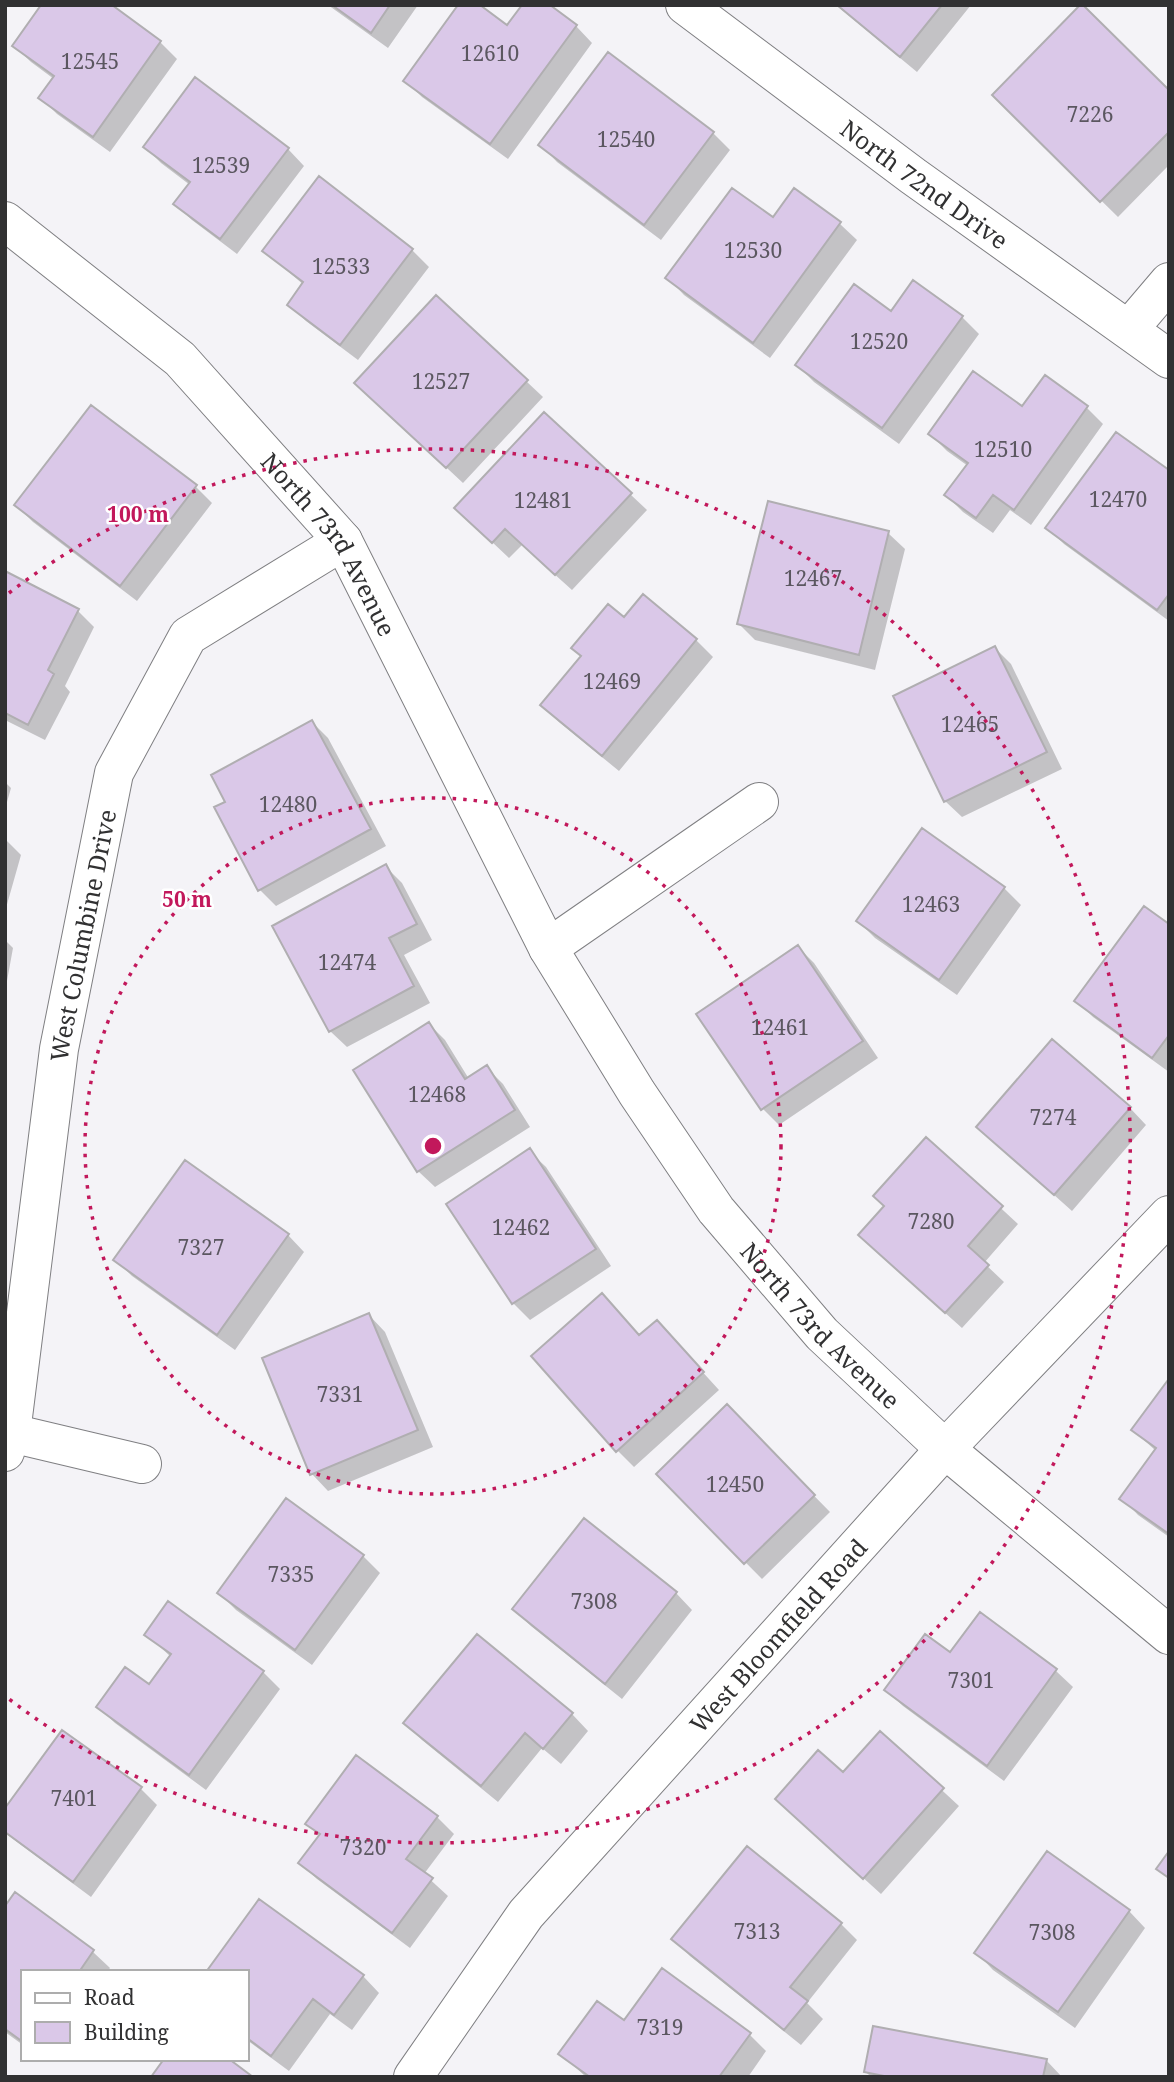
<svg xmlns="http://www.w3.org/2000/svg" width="1174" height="2082" font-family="'Noto Serif',serif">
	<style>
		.shadow { fill: #0003 }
		.building { fill: #dac8e8; stroke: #b0aeb1; stroke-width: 2 }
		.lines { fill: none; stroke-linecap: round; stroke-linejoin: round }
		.minor-casing { stroke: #7f7f82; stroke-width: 40 }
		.minor { stroke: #fff; stroke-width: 38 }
		.ring { fill: none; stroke: #c2185b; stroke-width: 3.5; stroke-dasharray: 3.5 7 }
		.labels { text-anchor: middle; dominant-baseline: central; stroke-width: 5; stroke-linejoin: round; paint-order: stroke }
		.number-label { font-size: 21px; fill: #5b5760 }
		.street-label { font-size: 24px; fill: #313132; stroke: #fff }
		.centre { fill: #c2185b; stroke: #fff; stroke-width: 3.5 }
		.ring-label { font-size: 21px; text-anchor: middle; font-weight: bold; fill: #c2185b; stroke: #fff; stroke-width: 5; stroke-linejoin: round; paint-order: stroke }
	</style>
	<rect width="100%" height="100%" fill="#f4f3f7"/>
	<path class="shadow" d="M109 5 160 42 177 59 110 152 57 114 40 97 54 79 31 62 14 46Z
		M328 5H418L388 48Z
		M836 5H971L917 72Z
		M576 26 592 43 508 159 422 97 405 80 508 28Z
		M608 55 713 133 730 150 661 240 557 162 541 145Z
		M1169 92V165L1118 217 994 95Z
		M145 147 288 149 304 166 237 254 192 220 175 204 190 185 161 163Z
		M319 179 412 250 429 267 358 360 306 321 289 305 304 285 264 251Z
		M794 190 840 224 857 240 770 358 684 295 668 278 773 220Z
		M914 282 962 317 979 334 899 444 814 382 797 365 891 313Z
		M526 381 543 397 463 483 373 399Z
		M1023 408H1087L1103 424 1031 525 1010 510 993 533 963 512 946 495 968 466 947 451 930 434Z
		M1169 472V621L1064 544 1048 528Z
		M196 487 212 503 137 601 33 522 16 505Z
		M630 494 647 510 572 590 522 545 509 558 473 524Z
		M888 533 905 549 875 670 755 640 739 624Z
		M5 573 78 611 94 627 65 686 70 692 45 740 5 720Z
		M643 597 696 640 713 657 619 771 559 722 543 705Z
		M995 648 1011 664 1062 769 962 817 945 801Z
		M312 722 328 738 386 846 276 906 260 890 227 802Z
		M5 782 11 788 5 809Z
		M5 839 21 855 6 908H5Z
		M385 866 402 883 432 940 404 955 430 1003 347 1047 330 1031Z
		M1004 888 1021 905 957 995 875 938 858 921Z
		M1169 926V1072L1093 1017 1077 1001Z
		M5 940 13 948 5 992Z
		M798 947 814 963 878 1058 779 1125 763 1109Z
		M429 1024 445 1040 469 1079 487 1068 503 1084 530 1127 435 1187 418 1171Z
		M1130 1108 1146 1125 1072 1211 978 1127Z
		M926 1139 1018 1224 984 1263 1004 1282 962 1328 877 1252 886 1206Z
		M529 1151 546 1167 611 1266 530 1320 513 1303Z
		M288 1235 304 1252 235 1350 132 1276 116 1260Z
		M369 1315 385 1332 433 1447 328 1491 312 1474Z
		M657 1322 719 1390 634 1467 617 1450 640 1337Z
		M1169 1382V1537L1138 1515 1122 1498 1156 1451 1133 1430Z
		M727 1407 830 1512 762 1579 658 1474Z
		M584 1521 676 1593 692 1610 622 1699 531 1626 514 1609Z
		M363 1556 380 1573 312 1665 236 1610 219 1593Z
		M169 1604 263 1672 280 1689 206 1790 115 1723 98 1707 150 1686 171 1657 146 1634Z
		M980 1615 1056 1671 1073 1687 1004 1781 903 1706 886 1690 950 1654Z
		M477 1636 572 1714 588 1731 561 1764 542 1748 498 1802 422 1740 406 1723Z
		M880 1733 959 1806 881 1894 794 1815 843 1774Z
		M141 1789 157 1805 91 1897 5 1833V1811Z
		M437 1817 454 1834 424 1874 448 1896 410 1948 317 1879 300 1863 320 1836 308 1824Z
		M15 1895 93 1952 110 1968 107 1972H23V2045L5 2032V1909Z
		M260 1902 363 1976 379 1993 352 2030 330 2014 289 2071 247 2040V1972Z
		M1129 1911 1145 1928 1075 2028 993 1970 977 1953Z
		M841 1924 857 1940 807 2003 823 2019 801 2045 690 1956 674 1939Z
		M662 1971 750 2035 766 2051 748 2077H586L561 2054 624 2023Z
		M1046 2060 1062 2077H871L866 2072Z"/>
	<path class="building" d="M41 5H112L161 41 93 137 38 98 54 76 12 46Z
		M332 5H390L371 33Z
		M458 5H480L507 25 522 5H550L577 25 490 144 403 81Z
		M837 5H942L900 57Z
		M1080 5H1083L1169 90V132L1100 202 992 95Z
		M608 52 714 132 644 225 538 145Z
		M195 77 289 148 220 239 173 204 190 182 143 147Z
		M319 176 413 249 340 345 287 305 303 282 262 251Z
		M732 188 773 217 794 188 841 222 753 343 665 278Z
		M913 280 963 316 882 428 795 365 854 284 891 311Z
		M436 295 528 380 446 468 354 383Z
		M973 371 1022 406 1045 375 1088 406 1014 510 993 495 976 518 944 495 968 463 928 434Z
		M91 405 197 485 120 586 14 505Z
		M544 412 632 493 555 575 505 529 492 543 454 508Z
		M1116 432 1169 470V594L1157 610 1045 528Z
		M768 501 889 531 859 655 737 624Z
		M5 571 79 609 48 670 54 674 28 725 5 713Z
		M643 594 697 639 602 756 540 705 581 656 571 648 608 604 624 617Z
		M995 646 1047 752 944 802 893 696Z
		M312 720 371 829 258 891 214 807 225 802 211 775Z
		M922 828 1005 887 939 980 856 921Z
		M386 864 417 924 389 938 414 986 329 1032 272 926Z
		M1144 906 1169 924V1035L1152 1058 1074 1001Z
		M798 945 863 1041 761 1110 696 1014Z
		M429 1022 465 1079 487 1065 515 1110 417 1172 353 1070Z
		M1052 1039 1131 1107 1054 1195 976 1127Z
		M926 1137 1003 1206 968 1246 989 1265 945 1313 858 1235 884 1206 873 1196Z
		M530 1148 596 1249 512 1304 446 1204Z
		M185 1160 289 1234 217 1335 113 1260Z
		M602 1293 639 1335 657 1320 704 1372 616 1452 531 1356Z
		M369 1313 418 1430 310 1475 262 1358Z
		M1168 1380H1169V1534L1119 1499 1156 1448 1131 1430Z
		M727 1404 815 1495 744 1564 656 1474Z
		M286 1498 364 1555 295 1650 217 1593Z
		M584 1518 677 1592 605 1684 512 1609Z
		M168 1601 264 1671 189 1775 96 1707 125 1667 149 1684 171 1654 144 1635Z
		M980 1612 1057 1669 987 1766 884 1690 925 1634 950 1652Z
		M477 1634 573 1713 543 1749 525 1733 481 1786 403 1723Z
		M62 1730 142 1787 73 1882 5 1832V1808Z
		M880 1731 944 1788 863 1879 775 1799 818 1750 843 1772Z
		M356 1755 438 1816 406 1859 433 1878 392 1933 298 1863 320 1834 305 1824Z
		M747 1846 842 1923 790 1987 808 2001 784 2030 671 1939Z
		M1047 1851 1130 1910 1058 2012 974 1953Z
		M1169 1851V1878L1156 1869Z
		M15 1892 94 1950 79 1972H23V2042L5 2029V1906Z
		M259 1899 364 1975 334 2015 313 1999 271 2056 247 2038V1972H206Z
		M662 1968 751 2033 719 2077H590L558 2054 597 2001 624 2020Z
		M873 2026 1047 2059 1043 2077H889L864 2072Z
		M164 2059H229L253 2077H151Z"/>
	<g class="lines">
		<g class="minor-casing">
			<g id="minor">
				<path id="s1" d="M685 5 913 176 1169 359"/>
				<path id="s2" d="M5 221 180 359 343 541 548 948 637 1093 716 1210 822 1334 945 1449 1169 1635"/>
				<path d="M1129 329 1169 282"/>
				<path d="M548 948 759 802"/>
				<path d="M11 1433 142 1464"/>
				<path id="s3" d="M5 1452 11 1433 59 1049 114 773 188 636 343 541"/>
				<path id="s4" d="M413 2077 526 1914 945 1449 1169 1215"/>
			</g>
		</g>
		<use href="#minor" class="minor"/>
	</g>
	<g class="ring">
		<circle cx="433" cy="1146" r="348"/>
		<path d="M9 593A697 697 0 1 1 9 1699"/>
	</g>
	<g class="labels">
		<g class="number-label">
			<text x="490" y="53">12610</text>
			<text x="90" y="61">12545</text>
			<text x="1090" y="114">7226</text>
			<text x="626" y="139">12540</text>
			<text x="221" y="165">12539</text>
			<text x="753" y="250">12530</text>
			<text x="341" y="266">12533</text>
			<text x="879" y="341">12520</text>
			<text x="441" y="381">12527</text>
			<text x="1003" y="449">12510</text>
			<text x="1118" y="499">12470</text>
			<text x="543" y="500">12481</text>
			<text x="813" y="578">12467</text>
			<text x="612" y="681">12469</text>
			<text x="970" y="724">12465</text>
			<text x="288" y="804">12480</text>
			<text x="931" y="904">12463</text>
			<text x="347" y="962">12474</text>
			<text x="780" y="1027">12461</text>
			<text x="437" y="1094">12468</text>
			<text x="1053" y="1117">7274</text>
			<text x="931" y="1221">7280</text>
			<text x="521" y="1227">12462</text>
			<text x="201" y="1247">7327</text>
			<text x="340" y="1394">7331</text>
			<text x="735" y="1484">12450</text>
			<text x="291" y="1574">7335</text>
			<text x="594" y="1601">7308</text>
			<text x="971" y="1680">7301</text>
			<text x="74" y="1798">7401</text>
			<text x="363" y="1847">7320</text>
			<text x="757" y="1931">7313</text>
			<text x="1052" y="1932">7308</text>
			<text x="660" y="2027">7319</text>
		</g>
		<g class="street-label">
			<text stroke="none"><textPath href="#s1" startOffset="299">North 72nd Drive</textPath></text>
			<text stroke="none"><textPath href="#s2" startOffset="462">North 73rd Avenue</textPath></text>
			<text stroke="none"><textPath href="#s3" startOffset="523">West Columbine Drive</textPath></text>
			<text stroke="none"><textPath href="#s2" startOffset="1390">North 73rd Avenue</textPath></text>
			<text stroke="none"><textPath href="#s4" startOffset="574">West Bloomfield Road</textPath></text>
		</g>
	</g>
	<circle cx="433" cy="1146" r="10" class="centre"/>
	<g class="ring-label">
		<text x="138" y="522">100 m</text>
		<text x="187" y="907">50 m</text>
	</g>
	<rect width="1174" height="2082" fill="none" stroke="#313132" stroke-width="14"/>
	<rect x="21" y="1970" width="228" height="91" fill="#ffffff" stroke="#adadad" stroke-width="2"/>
	<rect x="35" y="1993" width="35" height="10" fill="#ffffff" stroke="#adadad" stroke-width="2"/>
	<text x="84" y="2005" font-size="21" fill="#313132">Road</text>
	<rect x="35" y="2022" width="35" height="21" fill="#dac8e8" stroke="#adadad" stroke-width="2"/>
	<text x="84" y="2040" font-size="21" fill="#313132">Building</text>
</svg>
